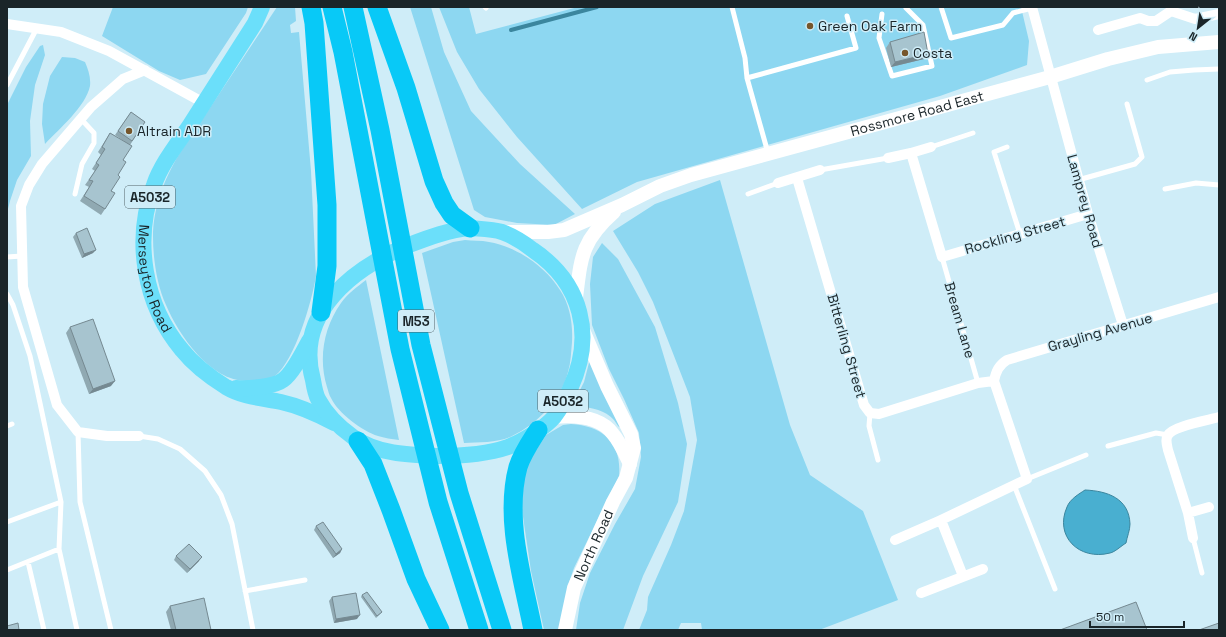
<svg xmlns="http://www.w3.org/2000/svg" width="1226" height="637" font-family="'Space Grotesk',sans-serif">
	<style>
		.green { fill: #8dd7f1 }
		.water { fill: #49afd0; stroke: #3b869e }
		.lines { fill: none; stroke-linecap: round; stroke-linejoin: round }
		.stream { stroke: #3b869e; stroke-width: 4 }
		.lane { stroke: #fff; stroke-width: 5 }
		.street { stroke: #fff; stroke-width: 10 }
		.secondary { stroke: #fff; stroke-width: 14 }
		.primary { stroke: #6bdffa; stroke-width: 16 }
		.highway { stroke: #08c9f7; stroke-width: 19 }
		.wall { fill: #90a9b2 }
		.shaded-wall { fill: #758991 }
		.building { fill: #a7c4cf; stroke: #758991 }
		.poi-dot { fill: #76562c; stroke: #cfedf8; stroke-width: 1.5 }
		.labels { text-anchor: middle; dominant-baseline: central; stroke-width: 3; stroke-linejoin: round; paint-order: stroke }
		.shield { fill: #cfedf8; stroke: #506167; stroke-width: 1 }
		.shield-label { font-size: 13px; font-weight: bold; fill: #1a2529 }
		.poi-label { font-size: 14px; fill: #1a2529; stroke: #cfedf8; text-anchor: start }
		.street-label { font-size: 14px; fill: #1a2529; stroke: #cfedf8 }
	</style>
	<rect width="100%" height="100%" fill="#cfedf8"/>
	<path class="green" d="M113 7H248L246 13 206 74 180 80 159 71 102 36Z
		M277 7H295L296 21 290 25 291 33 299 32 311 171 316 276C312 301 295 360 275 376 267 382 258 381 249 381 212 383 179 336 166 305 157 285 153 259 153 237 153 208 164 180 178 156Z
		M410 7H431L444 52 471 111 520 164 575 214 554 225 517 223 485 217 474 210Z
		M439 7H469L476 34 578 7H1021L1029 41 1027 65 940 96 637 182 582 209 517 137 479 89 457 52Z
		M43 45 45 55 35 85 30 121 31 156 17 180 10 201 7 213V105L26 67 40 46Z
		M62 57 75 58 85 62C88 69 91 77 90 86 86 106 59 129 45 144L42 124 43 104 50 76Z
		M720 180 790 425 810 475 863 511 898 600 819 630H702L701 623H681L678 630H639L647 610 648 597 671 545 684 511 697 440 690 397 653 302 638 272 613 231 655 204Z
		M465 240C473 241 481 240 489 242 517 247 545 266 560 290 570 305 573 324 572 342 571 352 571 362 568 372 561 400 537 424 512 436 498 443 479 442 464 443L422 253 453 242Z
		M602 243 618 259 655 327 678 403 687 444 678 502 643 576 623 630H576L580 603 590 573 615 524 635 489 641 457 639 433 624 399 609 369 592 325 590 284 593 257Z
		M366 280 399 440C392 439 384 438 378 436 362 431 338 413 331 398 329 395 328 390 327 387 318 358 324 327 341 303 348 293 357 287 366 280Z
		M590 359 624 425 619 427C617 425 615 421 613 419 604 409 583 405 571 408L584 382Z
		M571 424C603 426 622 443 619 476L574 568 569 582 560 630H544L531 571 522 510V472L546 435 563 425Z"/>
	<path class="water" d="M1085 490C1107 491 1129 498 1130 524 1130 530 1127 537 1126 543 1121 546 1115 552 1110 553 1079 561 1054 536 1067 507 1070 499 1079 494 1085 490Z"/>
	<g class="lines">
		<path class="stream" d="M511 30 597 7"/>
		<path class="lane" d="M485 7 486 8
			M732 7 745 58 747 78
			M941 7 951 38 1003 25 1013 13 1032 8
			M882 14 879 38 892 76 932 66 923 25 906 8
			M1147 80 1170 72 1194 70 1219 69
			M7 85 37 28
			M931 147 973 133
			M1007 147 994 152 1020 234
			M768 153 747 78 856 48 847 16
			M820 170 888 158
			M1078 180 1135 164 1142 157 1127 104
			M1165 189 1196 183 1219 185
			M75 194 82 164 94 143V133L81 119
			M748 194 778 183
			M7 257 22 256
			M942 257 978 383
			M7 294 13 305 30 356 61 502 59 549 77 630
			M870 413 869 426 878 460
			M7 426 12 424
			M78 432 80 502 111 630
			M139 436 158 439 180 449 205 471 221 495 232 524 253 630
			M1108 446 1156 433 1168 435
			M1027 479 1086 455
			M1014 485 1055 589
			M7 522 61 502
			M1193 538 1202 573
			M28 562 44 630
			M7 570 59 549
			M245 591 305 580"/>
		<path class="street" d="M1032 7 1088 214 1123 325
			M7 24 61 32 109 51 204 103
			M1098 30 1140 18 1148 21H1156L1171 11 1195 19 1219 14
			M911 153 942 257 1088 214
			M888 158 911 153 931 147
			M797 178 864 405 870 413 879 414 978 383 994 381
			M778 183 820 170
			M139 436H107L78 432 57 405 23 287 21 206 29 185 42 164 91 107 123 79 145 70
			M1188 513 1209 507
			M941 520 963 576
			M1193 538 1188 513 1168 450C1167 445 1165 439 1168 435 1173 426 1209 420 1219 417
			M895 540 941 520 1027 479 994 381C996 371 999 365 1007 360L1219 297
			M921 593 983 569"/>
		<g class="secondary">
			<path id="s1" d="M503 232H548L564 230 622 205 660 186 691 175 742 161 1050 77 1108 59 1158 47 1219 42"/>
			<path d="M576 298C581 258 581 241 614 212"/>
			<path d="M553 417C574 415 600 416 613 434 620 442 625 454 630 464"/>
			<path id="s2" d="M565 630 574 588 613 502 626 478 634 448 631 434 607 386 583 330"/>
		</g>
		<g class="primary">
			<path id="s3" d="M262 7 255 23C233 57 212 91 190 125 178 143 161 164 154 185 133 240 144 305 182 350 194 365 210 377 226 387 243 397 261 398 281 402 299 406 317 414 334 423"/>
			<path d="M470 228C481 229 492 229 502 232 513 236 524 243 533 250 582 283 595 336 570 389 566 398 560 409 554 417 545 428 521 442 508 447 488 454 457 456 437 456 408 455 377 454 353 437 339 427 326 414 318 399 315 393 314 386 313 380 294 312 355 267 409 245 430 237 449 230 470 228Z"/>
			<path d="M236 388C248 389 274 387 283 380 293 373 303 352 309 341"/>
		</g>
		<path class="highway" d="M311 7 314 23 327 205V266L321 312
			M332 7 343 52 400 349 438 502 479 630
			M353 7 380 130 421 345 459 493 502 630
			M377 7 406 88 434 181 444 203 452 215 470 228
			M358 441 373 464 391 510 416 579 440 630
			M533 630C523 579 504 519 518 467 522 454 531 441 538 430"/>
	</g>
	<path class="wall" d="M890 42 924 59 891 67 886 48Z
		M131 112 145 122 130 145 123 160 105 209 101 215 80 201 89 187 85 185 95 171 92 169 101 155 98 152 110 133 128 144 115 135Z
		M76 233 93 253 82 258 73 237Z
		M70 327 111 386 89 394 66 333Z
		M316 526 342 549 340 553 333 558 314 530Z
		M176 556 199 561 187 573 174 560Z
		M362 595 382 612 376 618 361 597Z
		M332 597 357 619 334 623 329 601Z
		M170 606 211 630H171L166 612Z"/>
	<path class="shaded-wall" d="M928 54 924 59 891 67 895 62Z
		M96 250 93 253 82 258 84 254Z
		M115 381 111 386 89 394 93 389Z
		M342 549 340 553 333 558 336 554Z
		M202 557 199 561 187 573 190 569Z
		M360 615 357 619 334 623 336 619Z"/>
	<path class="building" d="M924 32 928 54 895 62 890 42Z
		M131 112 145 122 132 141 118 131Z
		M110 133 132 146 123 160 126 162 118 175 120 177 111 191 115 193 105 209 84 196 93 181 89 180 99 165 96 163 105 149 102 147Z
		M87 228 96 250 84 254 76 233Z
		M93 319 115 381 93 389 70 327Z
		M323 522 342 549 336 554 316 526Z
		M189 544 202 557 190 569 176 556Z
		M367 592 382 612 377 616 362 595Z
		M356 593 360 615 336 619 332 597Z
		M204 598 211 630H176L170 606Z
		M1136 602 1147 630H1060Z
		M18 623 19 630H7V626Z
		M1219 623V630H1199Z"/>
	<g class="poi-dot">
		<circle cx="810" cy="26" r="4"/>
		<circle cx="905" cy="53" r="4"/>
		<circle cx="129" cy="131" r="4"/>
	</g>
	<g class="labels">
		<g class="shield">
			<rect x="125" y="186" width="50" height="22" rx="3"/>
			<rect x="398" y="310" width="36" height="22" rx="3"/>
			<rect x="538" y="390" width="50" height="22" rx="3"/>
		</g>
		<g class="shield-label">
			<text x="150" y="197">A5032</text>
			<text x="416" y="321">M53</text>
			<text x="563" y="401">A5032</text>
		</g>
		<g class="poi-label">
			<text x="818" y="26">Green Oak Farm</text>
			<text x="913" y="53">Costa</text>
			<text x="137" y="131">Altrain ADR</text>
		</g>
		<g class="street-label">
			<text stroke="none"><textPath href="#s1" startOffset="434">Rossmore Road East</textPath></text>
			<text transform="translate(1085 201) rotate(74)">Lamprey Road</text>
			<text transform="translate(1015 235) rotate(-16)">Rockling Street</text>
			<text stroke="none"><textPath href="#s3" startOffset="305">Merseyton Road</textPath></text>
			<text transform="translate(960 320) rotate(74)">Bream Lane</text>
			<text transform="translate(1100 332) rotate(-16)">Grayling Avenue</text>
			<text transform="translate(847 346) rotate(74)">Bitterling Street</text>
			<text stroke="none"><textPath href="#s2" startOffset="90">North Road</textPath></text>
		</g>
	</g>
	<rect width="1226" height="637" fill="none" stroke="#1a2529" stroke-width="16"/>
	<g transform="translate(1198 28) rotate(210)" stroke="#cfedf8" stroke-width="3" paint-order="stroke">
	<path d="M0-3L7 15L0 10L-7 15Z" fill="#1a2529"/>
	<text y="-6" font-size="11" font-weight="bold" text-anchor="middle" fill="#1a2529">N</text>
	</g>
	<path d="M1090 621v6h94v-6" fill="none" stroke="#1a2529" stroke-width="2"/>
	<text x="1096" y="621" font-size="12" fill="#1a2529" stroke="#cfedf8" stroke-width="3" paint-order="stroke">50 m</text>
</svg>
